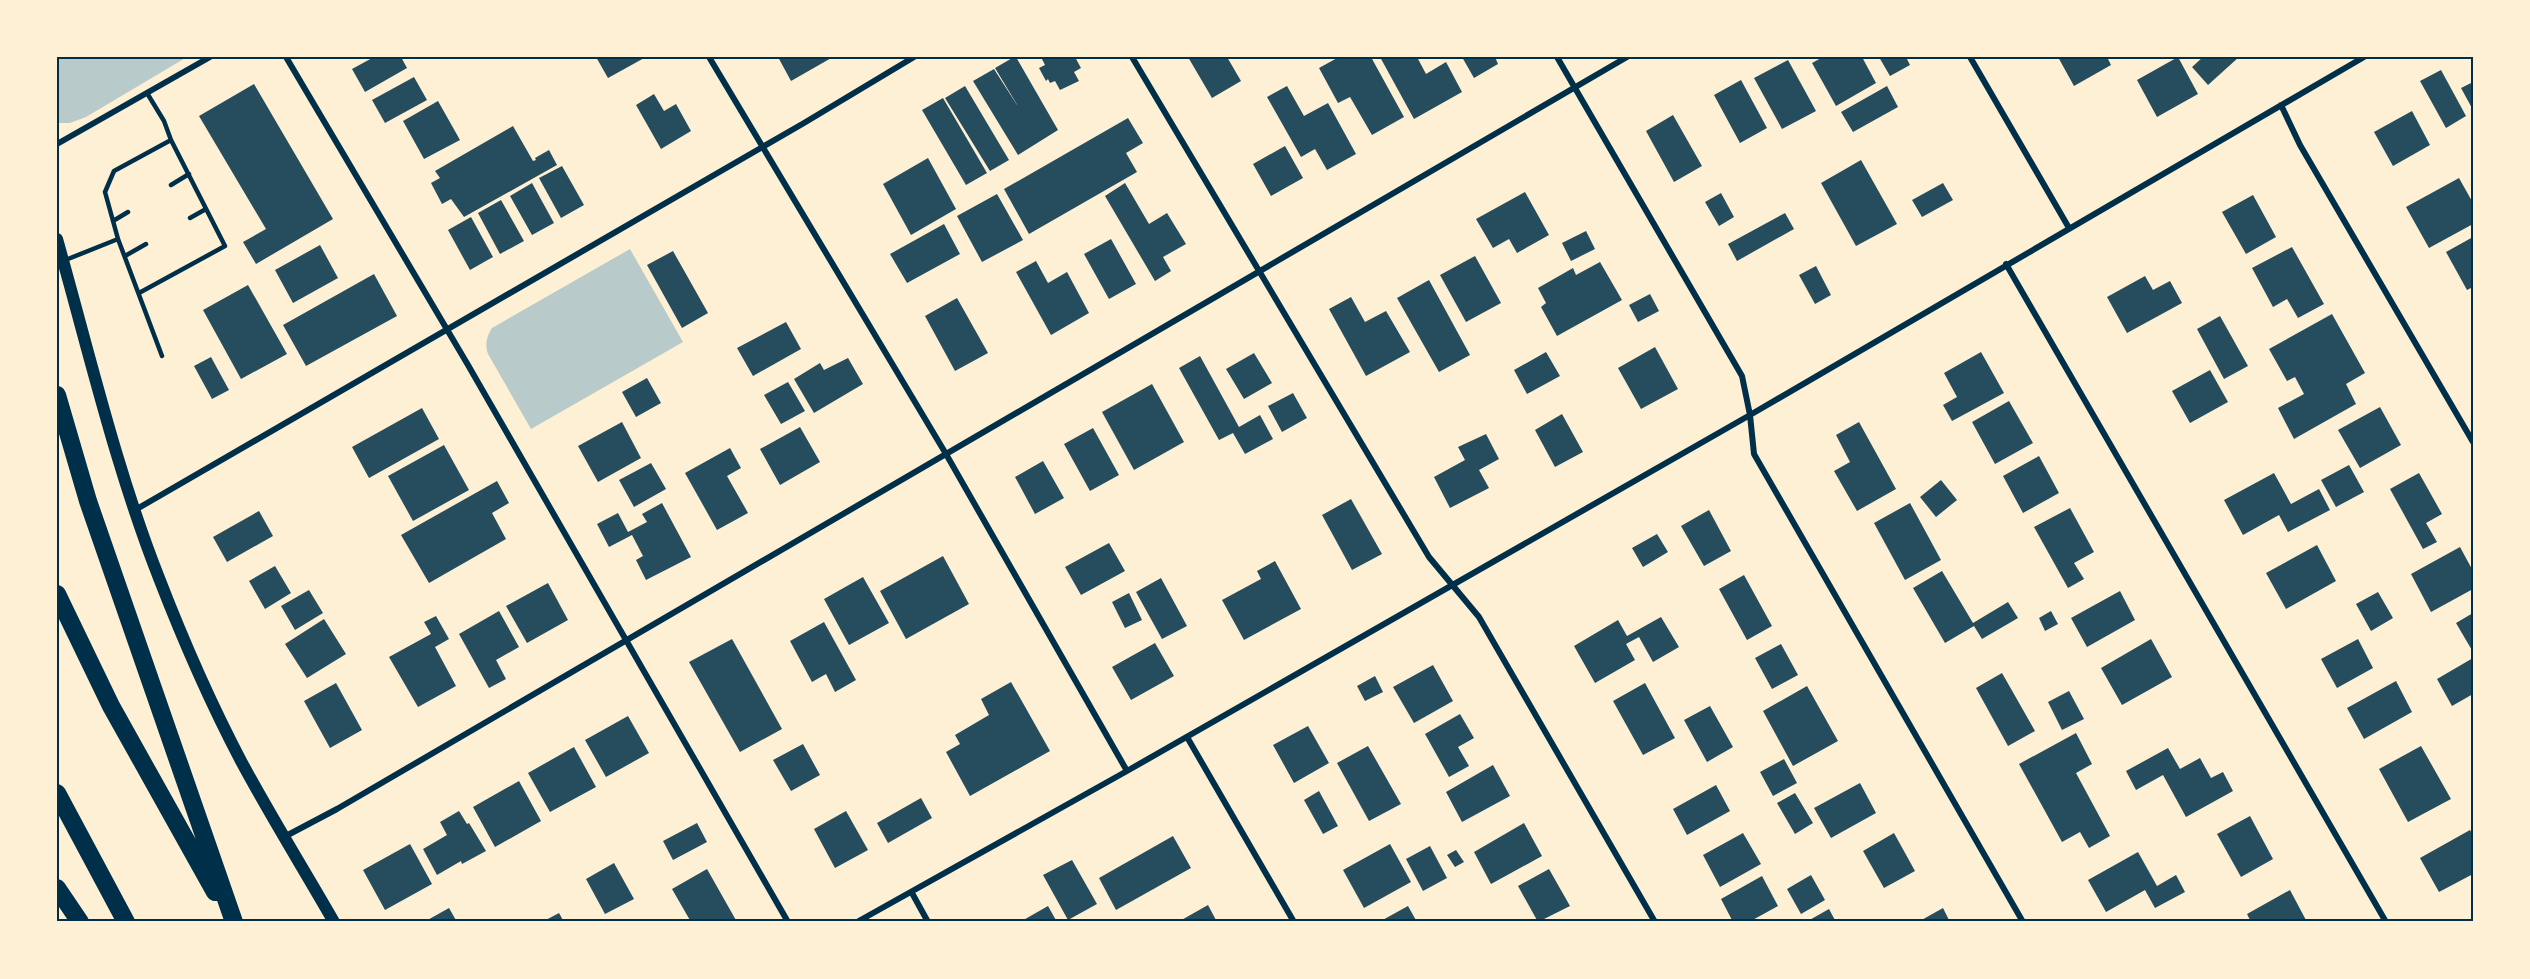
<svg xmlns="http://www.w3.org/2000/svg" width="2530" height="979" font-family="Roboto,sans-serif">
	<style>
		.green { fill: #b9caca }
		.building { fill: #264d5e }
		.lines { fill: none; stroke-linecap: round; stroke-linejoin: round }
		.service { stroke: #003049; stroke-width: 4.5 }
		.minor { stroke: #003049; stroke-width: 6 }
		.secondary { stroke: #003049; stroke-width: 12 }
		.motorway { stroke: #003049; stroke-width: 18 }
		.neatline { fill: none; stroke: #003049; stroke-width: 2 }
	</style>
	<rect width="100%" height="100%" fill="#fdf0d5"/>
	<path class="green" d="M57 57H187L86 117 70 123H57Z
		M630 249 683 342 531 429 488 354C485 345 486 337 492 328Z"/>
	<path class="building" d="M374 57H401L407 68 365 92 352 69Z
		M596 57H646L608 78Z
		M778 57H833L791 81Z
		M1014 57H1016L1058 130 1018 155 973 81 994 69 1019 108 995 68Z
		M1041 57H1075L1081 68 1074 72 1079 81 1060 90 1055 81 1050 83 1048 79 1046 81 1039 68 1045 65Z
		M1188 57H1227L1241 81 1212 98Z
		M1339 57H1371L1404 117 1372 135 1350 97 1338 103 1319 68Z
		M1380 57H1417L1426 74 1446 62 1462 92 1414 119Z
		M1462 57H1495L1498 64 1474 78Z
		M1823 57H1862L1876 83 1836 106 1812 63Z
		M1879 57H1906L1910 65 1890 76Z
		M2058 57H2107L2111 65 2074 86Z
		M2178 57 2198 94 2157 117 2137 80Z
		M2203 57H2239L2208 85 2192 67Z
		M1788 60 1816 111 1782 129 1754 78Z
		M2441 70 2466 116 2446 128 2420 81Z
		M414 77 427 100 385 123 372 100Z
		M1741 80 1767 128 1740 143 1714 95Z
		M2473 82V110L2461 88Z
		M254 84 333 219 256 264 243 242 266 229 199 116Z
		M965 86 1009 160 990 171 945 98Z
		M1287 86 1304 116 1328 103 1356 154 1327 170 1315 149 1301 157 1267 97Z
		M1887 86 1898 107 1853 132 1841 112Z
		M654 94 664 111 676 104 691 131 661 149 636 105Z
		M943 98 987 173 966 185 922 110Z
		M438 101 460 140 424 159 403 121Z
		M2412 111 2430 145 2393 166 2374 132Z
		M1673 115 1702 166 1674 182 1646 131Z
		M1128 118 1143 143 1126 153 1137 172 1029 234 1004 189Z
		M513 126 533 161 536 160 535 158 549 150 557 165 464 217 451 199 442 204 431 183 440 178 435 171Z
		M1285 146 1303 178 1271 196 1253 164Z
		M928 158 956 209 911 235 883 184Z
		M1861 160 1897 224 1856 246 1821 183Z
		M562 166 584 205 561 218 539 178Z
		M2459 178 2473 203V224L2429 248 2406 207Z
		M532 183 554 223 532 235 510 196Z
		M1125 183 1149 224 1167 213 1186 244 1163 257 1171 271 1155 281 1105 196Z
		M1943 183 1953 200 1922 217 1912 200Z
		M1525 192 1549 235 1517 253 1509 239 1493 248 1476 219Z
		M1721 193 1734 217 1719 226 1705 202Z
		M997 194 1023 240 982 262 957 216Z
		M2253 195 2276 237 2246 254 2222 212Z
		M501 200 524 241 500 254 478 213Z
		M1785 213 1794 229 1737 261 1728 244Z
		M471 217 493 257 470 270 448 230Z
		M944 224 960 254 907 283 890 254Z
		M1586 231 1595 249 1571 261 1562 243Z
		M2473 237V287L2467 290 2446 252Z
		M1111 239 1136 284 1109 299 1084 254Z
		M320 245 338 278 293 303 275 270Z
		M2292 247 2324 304 2298 318 2287 299 2273 307 2252 268Z
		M673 251 708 313 682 328 647 265Z
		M1475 256 1501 303 1466 322 1440 275Z
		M1036 261 1048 283 1067 272 1089 313 1051 335 1016 272Z
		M1600 262 1622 300 1557 336 1541 307 1546 303 1538 288 1573 268 1576 275Z
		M1816 266 1831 295 1815 304 1799 275Z
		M374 274 397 316 306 366 283 325Z
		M2145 276 2153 290 2170 281 2182 303 2127 333 2107 297Z
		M1429 280 1470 355 1439 372 1397 298Z
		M248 285 287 354 241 379 203 310Z
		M1650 294 1659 311 1638 322 1629 305Z
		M1351 297 1365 322 1386 311 1410 352 1366 376 1329 309Z
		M957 298 988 353 955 371 925 316Z
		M2332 314 2365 373 2346 384 2356 404 2294 439 2278 408 2304 394 2295 377 2287 381 2269 349Z
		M2220 316 2248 366 2224 379 2197 329Z
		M786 322 801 349 753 376 737 348Z
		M1655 347 1678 389 1641 409 1618 368Z
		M1546 352 1560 376 1527 394 1514 370Z
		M1981 352 2004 393 1952 421 1943 405 1957 397 1944 373Z
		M1254 353 1272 383 1244 399 1226 369Z
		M1200 356 1239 427 1260 415 1273 439 1245 454 1233 433 1219 440 1179 368Z
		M211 357 229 390 212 399 194 366Z
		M848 358 863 384 814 413 794 379 820 363 824 370Z
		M2210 370 2228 402 2190 423 2172 391Z
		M647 378 661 403 636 417 622 392Z
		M788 382 805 411 781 424 764 395Z
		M1152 384 1184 442 1134 470 1102 412Z
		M1293 393 1307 418 1282 432 1268 406Z
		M2009 401 2033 443 1995 464 1972 422Z
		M2380 407 2401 445 2360 468 2338 430Z
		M422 408 439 439 369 478 352 447Z
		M1562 414 1583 452 1555 467 1535 430Z
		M622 422 641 458 598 482 578 446Z
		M1859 422 1896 489 1857 511 1834 471 1850 462 1836 435Z
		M800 427 820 462 780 485 760 449Z
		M1093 428 1119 475 1090 491 1064 444Z
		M1486 434 1499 459 1479 470 1489 488 1450 508 1434 477 1465 460 1458 447Z
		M444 445 469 490 413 521 388 476Z
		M730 448 741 468 727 476 748 513 717 530 685 473Z
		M2039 456 2059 493 2023 513 2003 476Z
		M1043 461 1064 498 1035 514 1015 477Z
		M651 463 666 489 634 507 619 480Z
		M2349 465 2364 492 2336 507 2321 480Z
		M2274 473 2291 504 2319 489 2330 510 2288 532 2279 515 2243 535 2224 500Z
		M2419 473 2442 514 2426 523 2437 542 2423 549 2390 489Z
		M1941 480 1957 500 1936 517 1920 497Z
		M497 481 509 503 492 513 506 539 429 583 401 535Z
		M1351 499 1382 554 1352 570 1322 515Z
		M662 503 691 557 646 580 636 560 643 556 632 535 609 547 597 524 618 513 628 532 647 522 642 514Z
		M1910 503 1941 560 1905 580 1874 523Z
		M2070 508 2094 552 2074 563 2084 579 2068 588 2034 527Z
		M1709 510 1731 551 1704 566 1681 526Z
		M259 511 273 536 227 562 213 537Z
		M1657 534 1668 552 1643 567 1632 548Z
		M1109 543 1125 571 1081 595 1065 567Z
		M2317 545 2336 581 2286 609 2266 573Z
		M2460 547 2473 571V589L2431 612 2411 574Z
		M943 556 969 604 906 639 880 591Z
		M1275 561 1301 609 1244 640 1222 600 1261 579 1257 571Z
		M275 566 291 593 265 609 249 581Z
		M1942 571 1973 623 2008 602 2018 618 1982 639 1974 626 1945 643 1913 588Z
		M1744 575 1772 626 1747 640 1719 589Z
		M863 577 889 623 849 645 824 599Z
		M1161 578 1187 626 1162 639 1136 592Z
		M548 583 568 620 527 643 506 606Z
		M309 590 323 613 295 630 281 606Z
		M2120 591 2135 620 2087 647 2071 618Z
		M2378 592 2393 618 2371 631 2356 604Z
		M1129 593 1142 620 1125 628 1112 602Z
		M499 611 519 647 496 660 506 679 489 688 459 634Z
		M2051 611 2058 624 2045 631 2039 618Z
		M2473 613V652L2456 623Z
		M436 616 449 639 435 647 456 686 418 707 389 657 431 634 424 622Z
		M1661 617 1679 647 1653 662 1639 637 1626 644 1635 660 1595 683 1574 646 1618 620 1627 636Z
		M324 619 346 654 307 678 285 644Z
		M824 622 856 680 835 692 826 674 812 682 790 641Z
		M732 639 782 729 740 752 689 662Z
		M2151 639 2172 677 2122 705 2101 668Z
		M2358 639 2373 668 2337 688 2321 659Z
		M1155 643 1174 676 1131 700 1112 667Z
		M1781 644 1798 675 1772 689 1755 658Z
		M2473 658V694L2452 706 2437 679Z
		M1433 665 1453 701 1414 723 1393 687Z
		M2002 673 2035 731 2008 746 1976 688Z
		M1375 676 1383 692 1365 701 1357 686Z
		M2396 681 2412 712 2364 739 2347 708Z
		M1011 682 1050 751 970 796 946 752 960 744 955 735 989 715 981 699Z
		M336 683 362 730 330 748 304 701Z
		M1645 683 1675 738 1643 755 1613 701Z
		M1807 686 1838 741 1793 766 1763 711Z
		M2069 691 2084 719 2062 730 2048 702Z
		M1710 706 1733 747 1707 762 1684 720Z
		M1460 714 1474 738 1458 747 1469 766 1449 777 1425 734Z
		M628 716 649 753 606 777 585 740Z
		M1308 726 1329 763 1294 783 1273 745Z
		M2076 733 2092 764 2076 773 2110 836 2089 848 2080 832 2062 842 2019 764Z
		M803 744 820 775 791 791 773 760Z
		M1368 746 1401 804 1369 821 1337 763Z
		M2421 746 2451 799 2408 822 2379 769Z
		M574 747 596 787 550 812 528 773Z
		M2168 748 2180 769 2200 758 2211 778 2223 772 2233 791 2186 817 2163 775 2136 790 2126 771Z
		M1784 759 1797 783 1773 796 1760 772Z
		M1493 765 1510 796 1462 822 1446 792Z
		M519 781 541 821 495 847 473 807Z
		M1860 783 1876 813 1831 838 1814 808Z
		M1716 785 1730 811 1687 835 1673 809Z
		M1319 791 1338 826 1323 834 1304 800Z
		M1795 793 1813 823 1795 834 1777 803Z
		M921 798 932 818 888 843 877 823Z
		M459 811 467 824 469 823 486 851 462 864 461 861 437 875 423 849 447 835 440 822Z
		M846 811 868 850 835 868 814 829Z
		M2250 816 2273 859 2241 877 2217 834Z
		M697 823 707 842 673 860 663 841Z
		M1524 823 1542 856 1491 884 1474 852Z
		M2470 830 2473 835V874L2439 892 2420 858Z
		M1743 833 1761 864 1720 887 1703 855Z
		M1894 833 1915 871 1884 888 1863 851Z
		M1173 836 1191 868 1116 910 1099 878Z
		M410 844 432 884 385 910 363 870Z
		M1390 844 1411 882 1364 908 1343 870Z
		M1430 846 1447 878 1423 891 1406 859Z
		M1456 850 1464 862 1455 867 1447 855Z
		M2138 852 2157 886 2176 875 2185 892 2155 908 2145 890 2106 912 2088 880Z
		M1072 860 1097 904 1068 920 1043 875Z
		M614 863 634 899 605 914 586 879Z
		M707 869 737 922H691L672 889Z
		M1549 869 1570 906 1538 922 1518 886Z
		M1811 875 1825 900 1801 914 1787 889Z
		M1762 876 1778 906 1749 922H1733L1721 899Z
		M2290 890 2307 922H2251L2247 914Z
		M1208 905 1217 922H1178Z
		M1048 906 1057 922H1020Z
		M1408 906 1417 922H1379Z
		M449 908 457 922H424Z
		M1943 908 1950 922H1918Z
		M1829 909 1836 922H1806Z
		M559 913 564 922H542Z"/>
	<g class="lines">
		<path class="service" d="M171 185 189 174
			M190 218 206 209
			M113 221 128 212
			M118 239 105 192 114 171 171 140
			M125 256 146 244
			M63 261 118 239 162 356
			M139 293 225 246 171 140 164 121 147 93"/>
		<path class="minor" d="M286 57 468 365 788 922
			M709 57 946 454 1127 771
			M1132 57 1429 557 1479 617 1655 922
			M1557 57 1742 376 1750 415 1754 454 2023 922
			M1970 57 2069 228
			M2281 105 2300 145 2473 442
			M57 144 210 57
			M2006 264 2386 922
			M135 510 804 123 914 57
			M1187 737 1294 922
			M284 837 337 809 1627 57
			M912 893 928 922
			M857 922 1127 771 1750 415 2364 57"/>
		<path class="secondary" d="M57 239C89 352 116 469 159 578 183 640 210 702 241 761 270 815 303 868 334 922"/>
		<path class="motorway" d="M57 395 88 501 234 922
			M57 594 111 706 215 892
			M57 793 126 922
			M57 888 80 922"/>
	</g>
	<rect width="2530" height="979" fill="none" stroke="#fdf0d5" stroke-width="117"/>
	<rect x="58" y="58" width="2414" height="862" class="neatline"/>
</svg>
